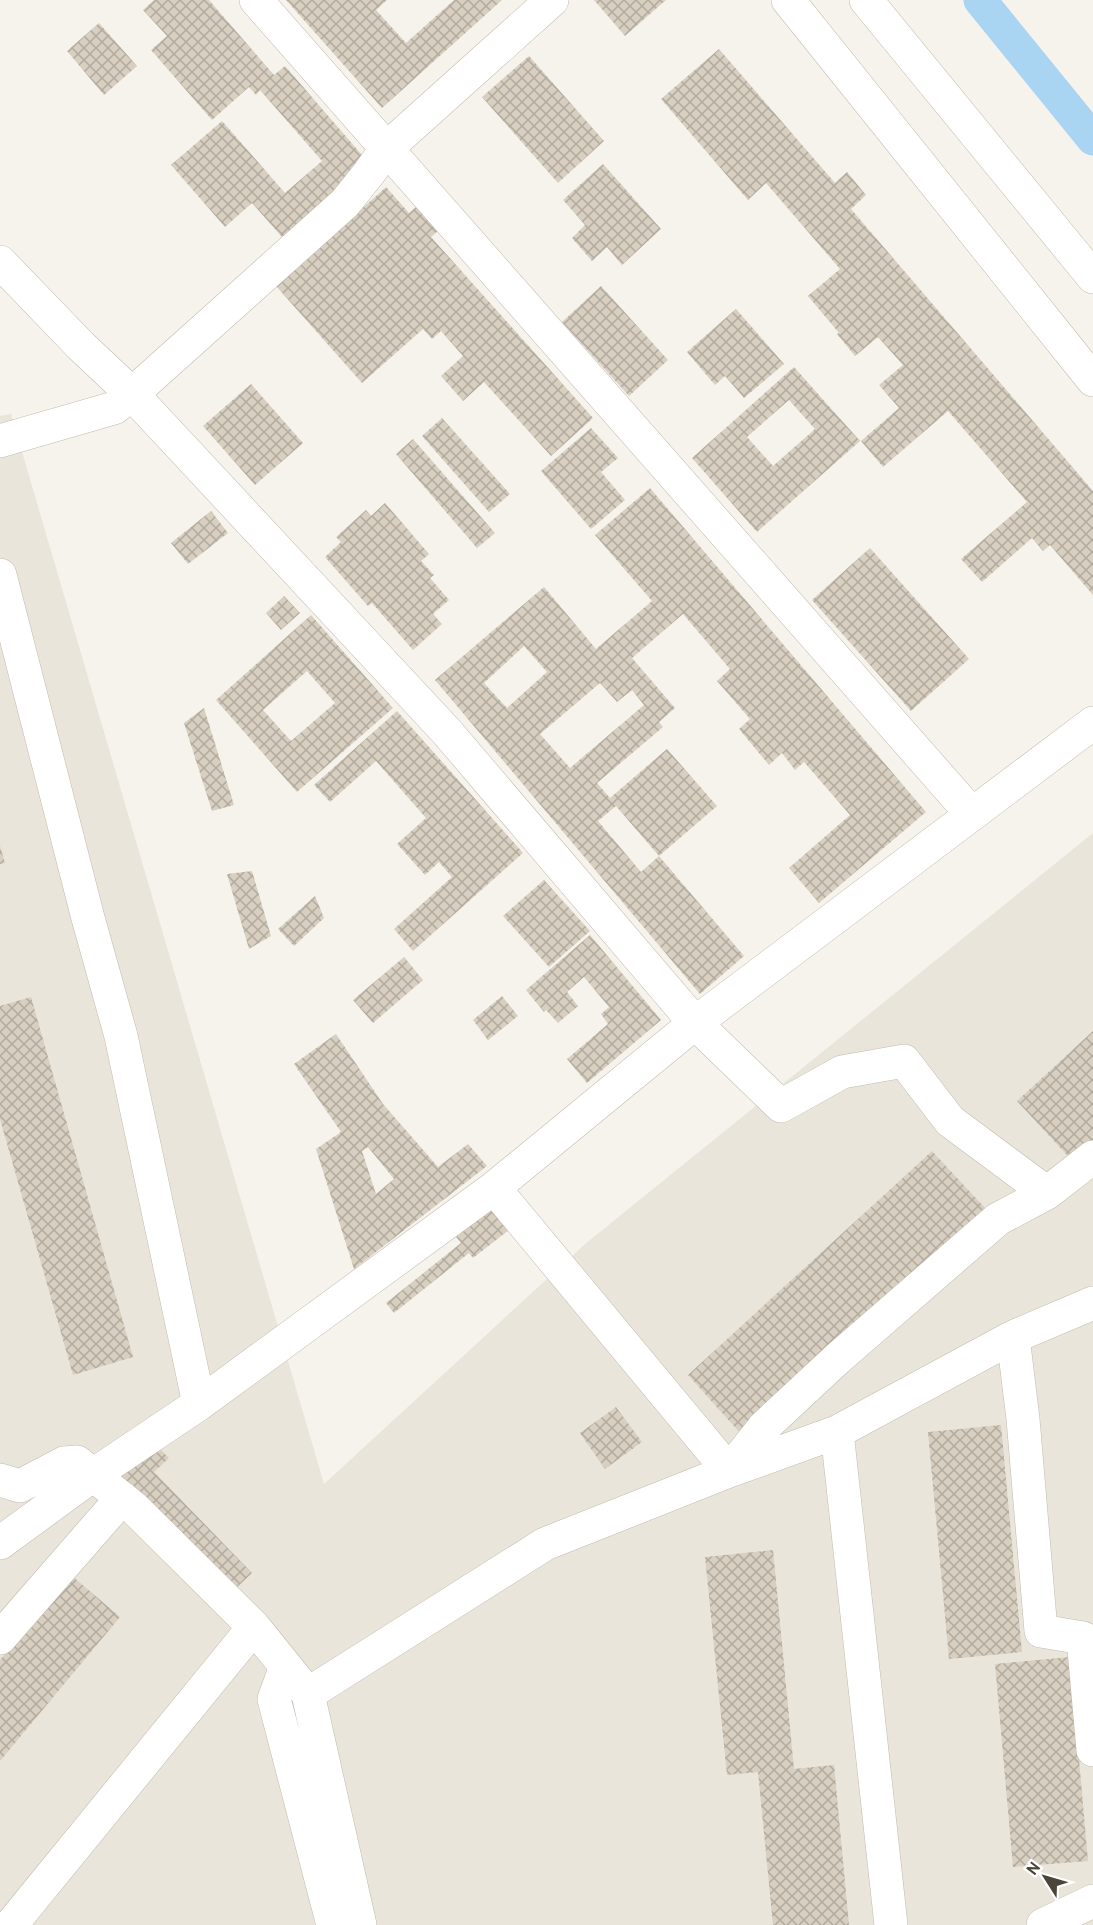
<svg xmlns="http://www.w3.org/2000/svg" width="1093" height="1925" font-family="Overpass,sans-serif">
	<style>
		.residential { fill: #eae5da }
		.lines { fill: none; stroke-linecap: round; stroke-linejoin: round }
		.canal { stroke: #a9d4f2; stroke-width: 33 }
		.building { fill: url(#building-cross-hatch); fill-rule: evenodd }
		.minor-casing { stroke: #c2bbae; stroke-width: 34 }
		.minor { stroke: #fff; stroke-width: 33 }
	</style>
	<defs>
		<pattern id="building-cross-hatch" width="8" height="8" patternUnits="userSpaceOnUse" patternTransform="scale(1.5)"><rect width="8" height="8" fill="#d8cfc1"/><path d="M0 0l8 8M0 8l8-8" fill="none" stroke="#b1aa9e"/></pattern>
	</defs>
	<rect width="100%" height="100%" fill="#f6f3ec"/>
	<path class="residential" d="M11 414 324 1484 585 1244 1093 833V1925H0V416Z"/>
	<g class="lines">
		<path class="canal" d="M980 0 1093 139"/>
	</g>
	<path class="building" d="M154 0H209L274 75 285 66 368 162 282 237 252 203 225 227 171 165 222 121 285 193 322 161 260 90 256 95 249 87 212 120 151 50 167 36 143 10Z
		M286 0H387L376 10 406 43 454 0H502L382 108Z
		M594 0H666L625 36Z
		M99 23 137 66 104 95 67 51Z
		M719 49 835 183 847 172 866 195 851 209 1093 491V595L1050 545 1043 551 1032 538 982 582 961 559 1027 502 948 411 883 467 861 441 899 408 879 385 903 365 878 337 855 356 837 334 839 333 808 296 840 269 766 183 748 200 661 99Z
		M529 56 604 141 558 183 482 97Z
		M603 164 661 229 622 265 607 247 592 261 572 238 585 225 563 200Z
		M386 187 409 213 416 207 438 231 431 237 593 418 551 456 484 382 463 401 441 376 463 356 441 331 432 339 423 329 362 383 276 286Z
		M601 286 668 360 629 396 562 322Z
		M736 309 784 364 744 398 725 376 715 385 687 352Z
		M794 367 860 441 757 532 692 458ZM789 400 815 429 773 466 747 437Z
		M251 384 303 443 255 485 203 426Z
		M442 418 510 494 489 512 422 436Z
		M591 428 618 458 601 472 625 500 591 529 541 471Z
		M413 439 495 533 477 548 396 454Z
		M650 488 926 812 819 903 789 868 850 815 804 762 795 770 782 753 769 765 739 729 750 719 717 681 730 669 683 614 632 658 675 708 659 722 663 727 597 783 610 798 667 749 717 806 659 856 744 956 700 994 435 680 544 587 596 649 652 601 595 535ZM524 646 547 672 507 708 484 683ZM600 683 617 702 632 690 644 705 570 768 540 734ZM616 806 659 856 641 872 598 821Z
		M385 503 429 554 421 561 434 575 430 578 449 600 433 614 442 624 413 650 372 603 368 606 325 557 341 542 336 537 366 510 371 516Z
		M211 511 228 533 188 564 171 543Z
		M870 548 969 659 911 711 812 600Z
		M284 596 300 613 281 630 266 613Z
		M311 615 393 708 297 792 216 700ZM307 671 335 703 291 741 263 710Z
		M204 708 234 805 212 811 184 723Z
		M397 711 523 853 413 951 394 929 452 877 439 862 425 875 397 844 426 818 376 761 330 802 314 785Z
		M0 846 5 863 0 864Z
		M252 871 271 936 249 949 227 874Z
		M544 880 590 931 549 967 503 916Z
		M315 896 324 918 294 946 278 929Z
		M590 935 661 1020 587 1083 567 1059 608 1024 601 1014 609 1007 584 977 567 992 578 1006 558 1023 546 1010 544 1012 526 990Z
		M404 957 423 980 373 1023 353 1000Z
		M502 996 518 1016 488 1040 473 1020Z
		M31 997 133 1357 73 1375 0 1119V1006Z
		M1093 1031V1154L1078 1167 1017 1101Z
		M336 1034 383 1104 438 1167 468 1144 487 1166 354 1269 316 1149 341 1132 294 1064ZM368 1147 394 1179 376 1194 362 1151Z
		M932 1151 986 1209 741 1434 688 1375Z
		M502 1202 518 1223 473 1258 469 1253 394 1313 386 1303 461 1243 456 1237Z
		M616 1407 642 1442 605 1469 580 1433Z
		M1001 1425 1022 1652 949 1659 928 1432Z
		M154 1443 169 1458 154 1472 252 1573 231 1593 120 1476Z
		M773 1550 794 1769 834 1765 849 1925H773L758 1772 727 1775 705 1557Z
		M71 1575 120 1617 0 1761V1660Z
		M1070 1657 1088 1861 1013 1867 995 1664Z"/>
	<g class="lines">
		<g class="minor-casing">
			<path id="minor" d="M256 0 971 813
				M552 0 387 148 369 173 345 203 132 394 447 732 695 1023 781 1106 842 1072 904 1061 950 1121 1047 1193 1093 1157
				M788 0 1093 380
				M866 0 1093 277
				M0 262 81 346 132 394 114 408 0 441
				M0 575 88 918 121 1036 199 1404
				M1093 1303 1013 1337 1023 1419 1041 1631 1083 1638 1093 1750
				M729 1471 764 1427 837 1359 998 1219 1047 1193
				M729 1471 837 1432
				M0 1480 20 1486 64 1463 77 1462 133 1507 254 1627 308 1694 360 1925
				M0 1543 93 1475 199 1404 494 1188 695 1023 1093 723
				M0 1638 122 1498
				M286 1667 274 1699 333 1925
				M308 1694 545 1544 729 1471 494 1188
				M11 1925 254 1627
				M891 1925 837 1432 1013 1337
				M1043 1925 1093 1901"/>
		</g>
		<use href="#minor" class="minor"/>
	</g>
	<g transform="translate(1045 1877) rotate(307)" stroke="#ffffff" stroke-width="4.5" paint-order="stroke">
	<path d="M0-4.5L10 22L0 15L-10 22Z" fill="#4b4439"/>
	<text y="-9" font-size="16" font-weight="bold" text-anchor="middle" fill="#4b4439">N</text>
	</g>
</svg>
